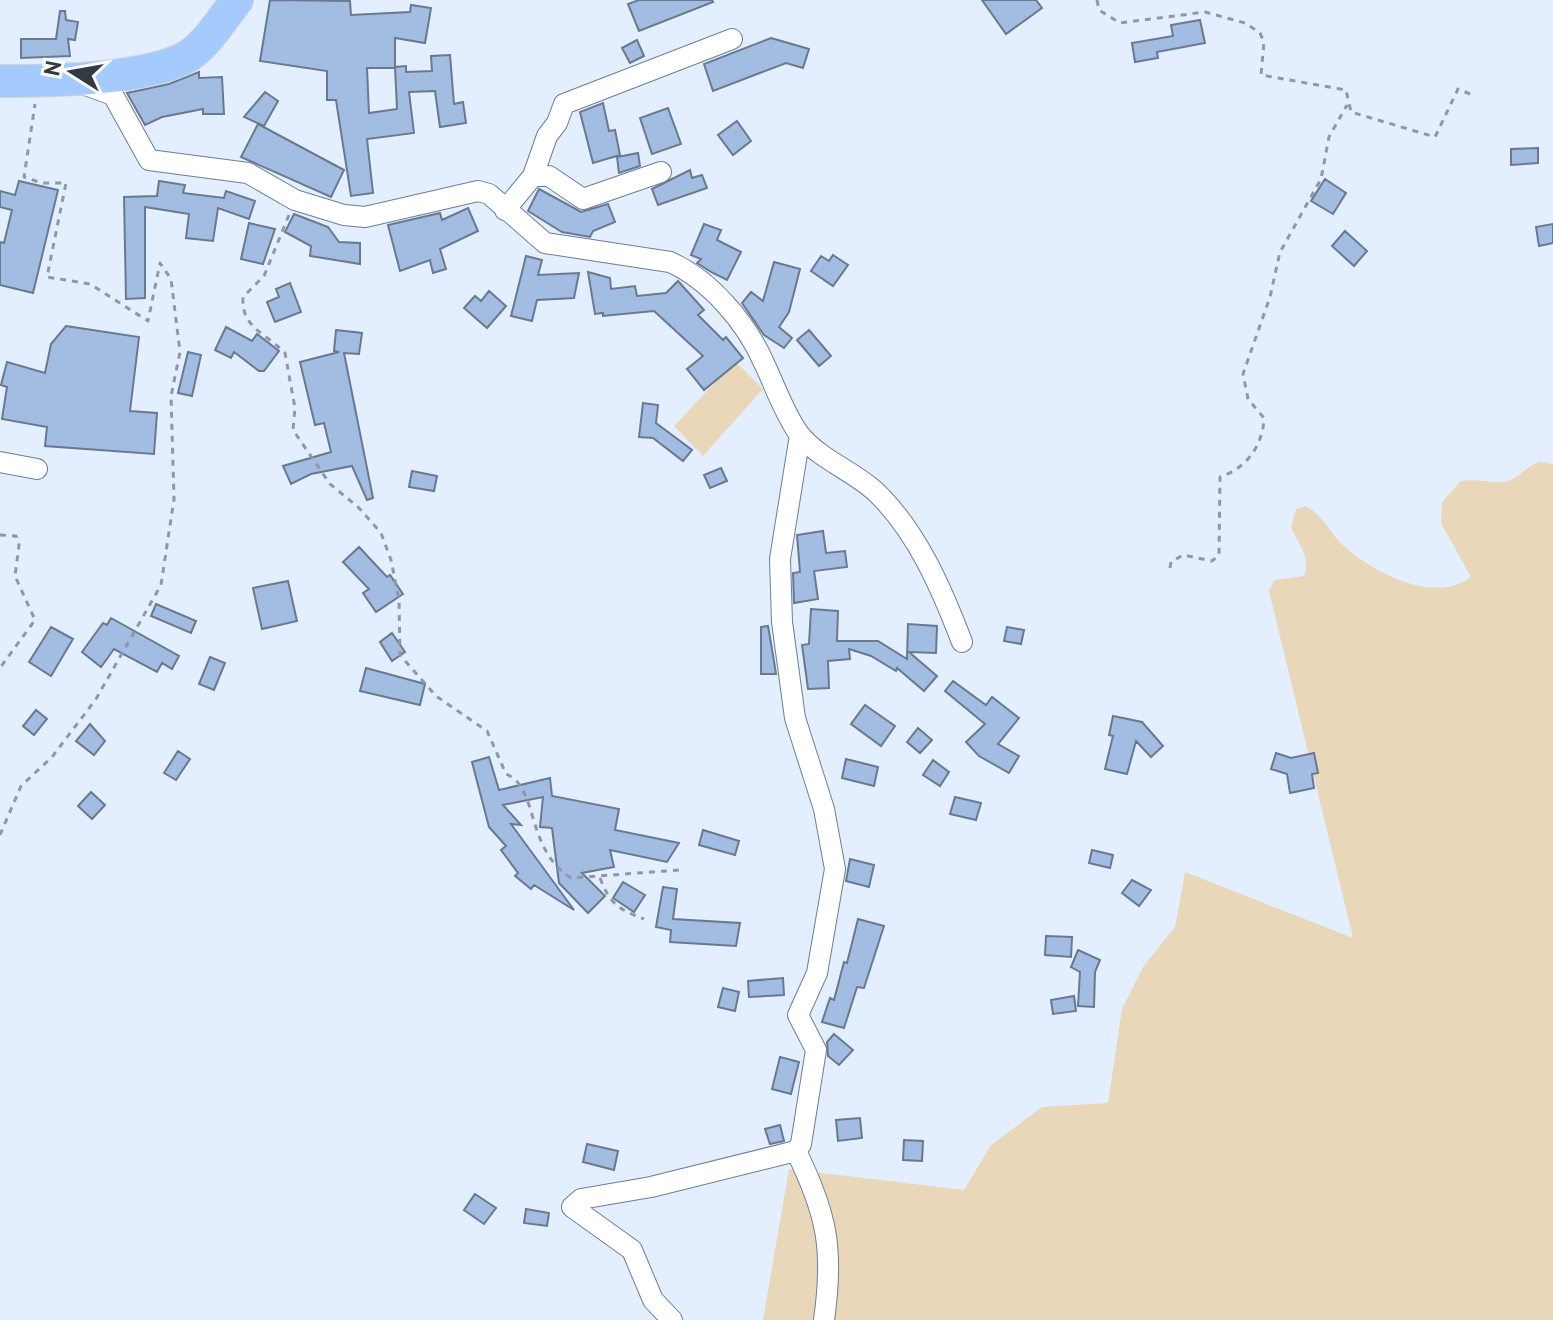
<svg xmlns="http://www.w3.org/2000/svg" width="1553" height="1320" font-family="'PT Sans',sans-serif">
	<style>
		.green { fill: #e8d7b8 }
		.building { fill: #a3bde2; stroke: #687990; stroke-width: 2 }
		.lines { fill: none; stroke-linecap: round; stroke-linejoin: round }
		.minor-casing { stroke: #6d7e95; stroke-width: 22 }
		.primary-casing { stroke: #d2d4d6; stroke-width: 34 }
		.path { stroke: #8f98a5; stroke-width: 3; stroke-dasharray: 6 6; stroke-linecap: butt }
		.minor { stroke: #fff; stroke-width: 20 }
		.primary { stroke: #a4cafe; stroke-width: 32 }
	</style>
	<rect width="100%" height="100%" fill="#e3efff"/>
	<path class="green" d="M735 361 763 389 703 456 674 426Z
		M1540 462 1553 464V1320H763L789 1169 964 1190 991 1145 1042 1107 1108 1103 1122 1009 1143 967 1175 927 1185 872 1353 938 1269 591 1274 580 1304 576C1311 556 1299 546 1291 527L1296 509 1305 506C1323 514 1330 534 1344 546 1374 573 1435 605 1471 577L1441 523 1442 502 1461 481C1476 478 1492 484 1507 481 1520 478 1526 465 1540 462Z"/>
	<path class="building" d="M270 0 350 1 351 15 410 12 411 5 431 8 425 43 395 38V68H367L369 113 397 109 395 67 406 66V72L432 71 431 56 450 55 454 104 463 102 466 123 440 127 435 91 409 92 414 133 367 139 373 193 351 196 336 100H327V71L260 61Z
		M639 0H712L713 2 639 31 628 4Z
		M982 0H1036L1042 8 1006 34Z
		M60 11H65L66 20 78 22 75 40 68 39 70 56 21 58V39H56Z
		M1200 20 1205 43 1157 52 1158 58 1135 62 1132 43 1173 36 1171 25Z
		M771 38 809 49 803 68 786 63 713 91 704 64Z
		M637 40 644 56 630 63 622 48Z
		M199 72V78L222 77 224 114H203V109L162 117 145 125 127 93 169 84Z
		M265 92 278 101 264 126 244 117Z
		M603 103 609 131 615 130 620 155 593 163 580 112Z
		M668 108 681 144 652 154 640 118Z
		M737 121 751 141 733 155 718 135Z
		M258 124 344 170 331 197 241 157Z
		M1538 148V163L1511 165V149Z
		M638 153 640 166 619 173 617 157Z
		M690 170 692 178 702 175 707 188 658 205 652 189Z
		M1325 179 1346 193 1333 214 1311 201Z
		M19 181 58 190 33 293 0 285V242L4 243 12 210 0 207V191L15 195Z
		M159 181 185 185 183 193 224 198 226 191 255 201 249 219 218 208 213 241 186 238 189 214 145 207V298L126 299 124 197 157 196Z
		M539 189 581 212 608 204 615 222 593 231 590 237 562 232 528 211Z
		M468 208 478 231 440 249 446 269 433 273 430 260 400 271 388 225 440 213 442 220Z
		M294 214 328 227 339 242 360 243V264L310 256 311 246 285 232Z
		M249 223 275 229 263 264 241 259Z
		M704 224 721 230 717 240 741 252 727 280 711 272 697 263 701 259 691 255Z
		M1553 224V243L1539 246 1536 227Z
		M1345 231 1367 251 1354 266 1332 246Z
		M833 255 848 265 833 286 811 271 821 256 829 261Z
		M526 256 542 260 538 275 579 273 574 298 537 300 532 321 511 316Z
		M774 262 800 269 789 312 779 327 792 338 784 348 764 335 742 303 751 292 763 301Z
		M588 272 610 278 611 289 635 286 637 296 666 293 678 281 704 310 698 315 723 340 726 337 743 358 704 390 687 369 703 356 654 311 603 316V313L595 314Z
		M290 283 301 312 275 322 267 302 279 297 276 289Z
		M489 291 506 306 487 328 464 308 475 296 481 301Z
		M66 326 139 337 130 411 157 413 154 454 45 446 47 427 2 419 7 387 1 385 7 362 45 373 51 344Z
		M226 327 252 341 257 334 279 351 264 371H259L234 352 231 358 215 350Z
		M336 330 362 333 359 354 344 353 373 498 367 500 352 466 311 474 291 484 283 466 331 452 324 423 315 425 300 362 339 352 334 351Z
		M809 330 831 356 819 366 797 340Z
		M188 352 201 355 192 396 178 393Z
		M643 403 658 405 656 423 692 450 683 461 653 438 639 437Z
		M721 468 727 481 710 488 704 475Z
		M412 471 437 476 434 491 409 487Z
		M823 531 826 553 845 551 847 567 814 571 818 599 794 603 793 573 800 572 797 535Z
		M359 547 387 577 390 575 403 594 376 612 363 593 369 589 343 562Z
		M288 581 297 621 262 629 253 588Z
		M156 604 196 621 191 633 151 616Z
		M811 609 838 611 837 641H878L907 659 908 624 937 626 936 653 909 652 937 676 924 691 897 668 896 671 871 656 849 649 850 659 828 661 829 688 808 689 802 645 809 644Z
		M111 618 179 656 172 669 162 663 157 672 114 649 101 667 82 652 103 623 107 625Z
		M768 626 773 655 776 674H761V627Z
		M51 627 73 639 51 676 29 662Z
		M1007 627 1024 630 1021 644 1004 641Z
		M392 633 405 652 392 661 380 642Z
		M210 657 225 663 214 690 199 684Z
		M366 668 425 684 420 705 360 691Z
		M953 681 986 705 992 697 1019 718 998 744 1019 756 1009 773 979 756 966 742 985 724 945 691Z
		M865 705 895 726 881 746 851 724Z
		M36 710 47 719 34 735 23 726Z
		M1113 716 1142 722 1163 746 1151 757 1136 741 1127 774 1105 769 1113 736 1109 735Z
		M90 724 105 741 94 755 76 741Z
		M918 728 932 740 920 753 907 742Z
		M178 751 190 759 176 780 164 773Z
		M1276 753 1291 758 1314 753 1318 773 1312 774 1314 788 1290 793 1287 774 1271 769Z
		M489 757 499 790 550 778 552 796 619 809 615 830 679 843 667 862 610 850 614 867 582 873 605 896 588 913 559 883 552 828 540 827 543 797 503 805 521 825 511 824 574 910 534 885 531 889 515 876 518 873 501 850 506 846 489 827 472 762Z
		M846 759 878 767 874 786 842 778Z
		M933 760 949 772 940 786 923 775Z
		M91 792 105 805 92 819 78 806Z
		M955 797 981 803 976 820 950 814Z
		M703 830 739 841 735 855 699 845Z
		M1092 850 1113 855 1110 868 1089 863Z
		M850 859 874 865 869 887 846 881Z
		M1132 880 1151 890 1139 906 1122 893Z
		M623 882 645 895 634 912 613 898Z
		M663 887 677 889 673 919 740 923 736 946 670 942 671 930 656 927Z
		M858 919 884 926 864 988 857 987 844 1028 822 1022 830 998 834 1000 844 962 847 963Z
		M1046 936 1072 937 1071 957 1045 955Z
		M1078 950 1100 960 1095 972 1094 1007 1078 1006 1080 972 1071 967Z
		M783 978 784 995 749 997 748 981Z
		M723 988 739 992 735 1011 718 1007Z
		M1074 996 1076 1011 1053 1014 1051 1000Z
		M834 1034 853 1050 839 1065 828 1056 827 1042Z
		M780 1057 799 1062 791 1094 772 1089Z
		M860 1118 862 1138 838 1141 836 1120Z
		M780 1125 784 1141 770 1144 765 1129Z
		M904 1140 923 1141 922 1161 903 1160Z
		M587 1144 618 1151 614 1170 583 1162Z
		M475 1194 496 1208 484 1224 464 1210Z
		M526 1209 549 1213 547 1226 524 1223Z"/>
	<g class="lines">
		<g class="minor-casing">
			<path id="minor" d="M80 83 113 95 149 160 248 173 295 200 344 215 365 217 478 191 489 194 545 243 670 262C710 280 746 322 764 363 775 386 784 413 799 434 820 460 854 471 877 493 918 533 942 590 962 642
				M533 176 547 136 557 123 564 104 732 39
				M505 210 533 176H549L583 199 661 172
				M0 462 37 469
				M796 1151C827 1214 834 1249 824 1320
				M672 1320 653 1300 632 1250 572 1207 581 1199 651 1187 796 1151 801 1144 816 1050 798 1015 817 973 835 869 824 809 795 718 782 622 780 559 800 435"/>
		</g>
		<g class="primary-casing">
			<path id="primary" d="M0 81C50 81 138 80 183 59 205 48 222 19 237 0"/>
		</g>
		<path class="path" d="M1097 0 1099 10 1120 23 1205 12 1245 23 1260 33 1264 42 1261 75 1346 90 1351 112 1435 137 1458 89 1470 94
			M289 215 264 276 243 297C241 328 266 333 285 353L295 408 293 430 330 484 358 507 381 533 391 560 399 600 400 655 436 696 487 731 506 774C539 787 525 849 571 878L679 870
			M0 535 16 536 19 545 15 576 35 620 0 668
			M1170 568 1171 562 1183 555 1212 561 1219 555 1220 477C1247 468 1263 445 1264 418L1248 399 1243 374 1270 297 1280 252 1321 179 1329 137 1347 105
			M0 835 21 786 52 757 96 699 161 585 174 499 171 396 180 352 171 279 160 263 148 321 90 284 47 277 66 183H42L24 177 35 104
			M600 878C610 904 618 909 644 919"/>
		<use href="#minor" class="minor"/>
		<use href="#primary" class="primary"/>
	</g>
	<g transform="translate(72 72) rotate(281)" stroke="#fbfbfb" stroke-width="6" paint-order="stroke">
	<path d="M0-6L14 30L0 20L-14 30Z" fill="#333a44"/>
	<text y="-12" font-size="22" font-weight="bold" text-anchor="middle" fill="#333a44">N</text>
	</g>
</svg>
